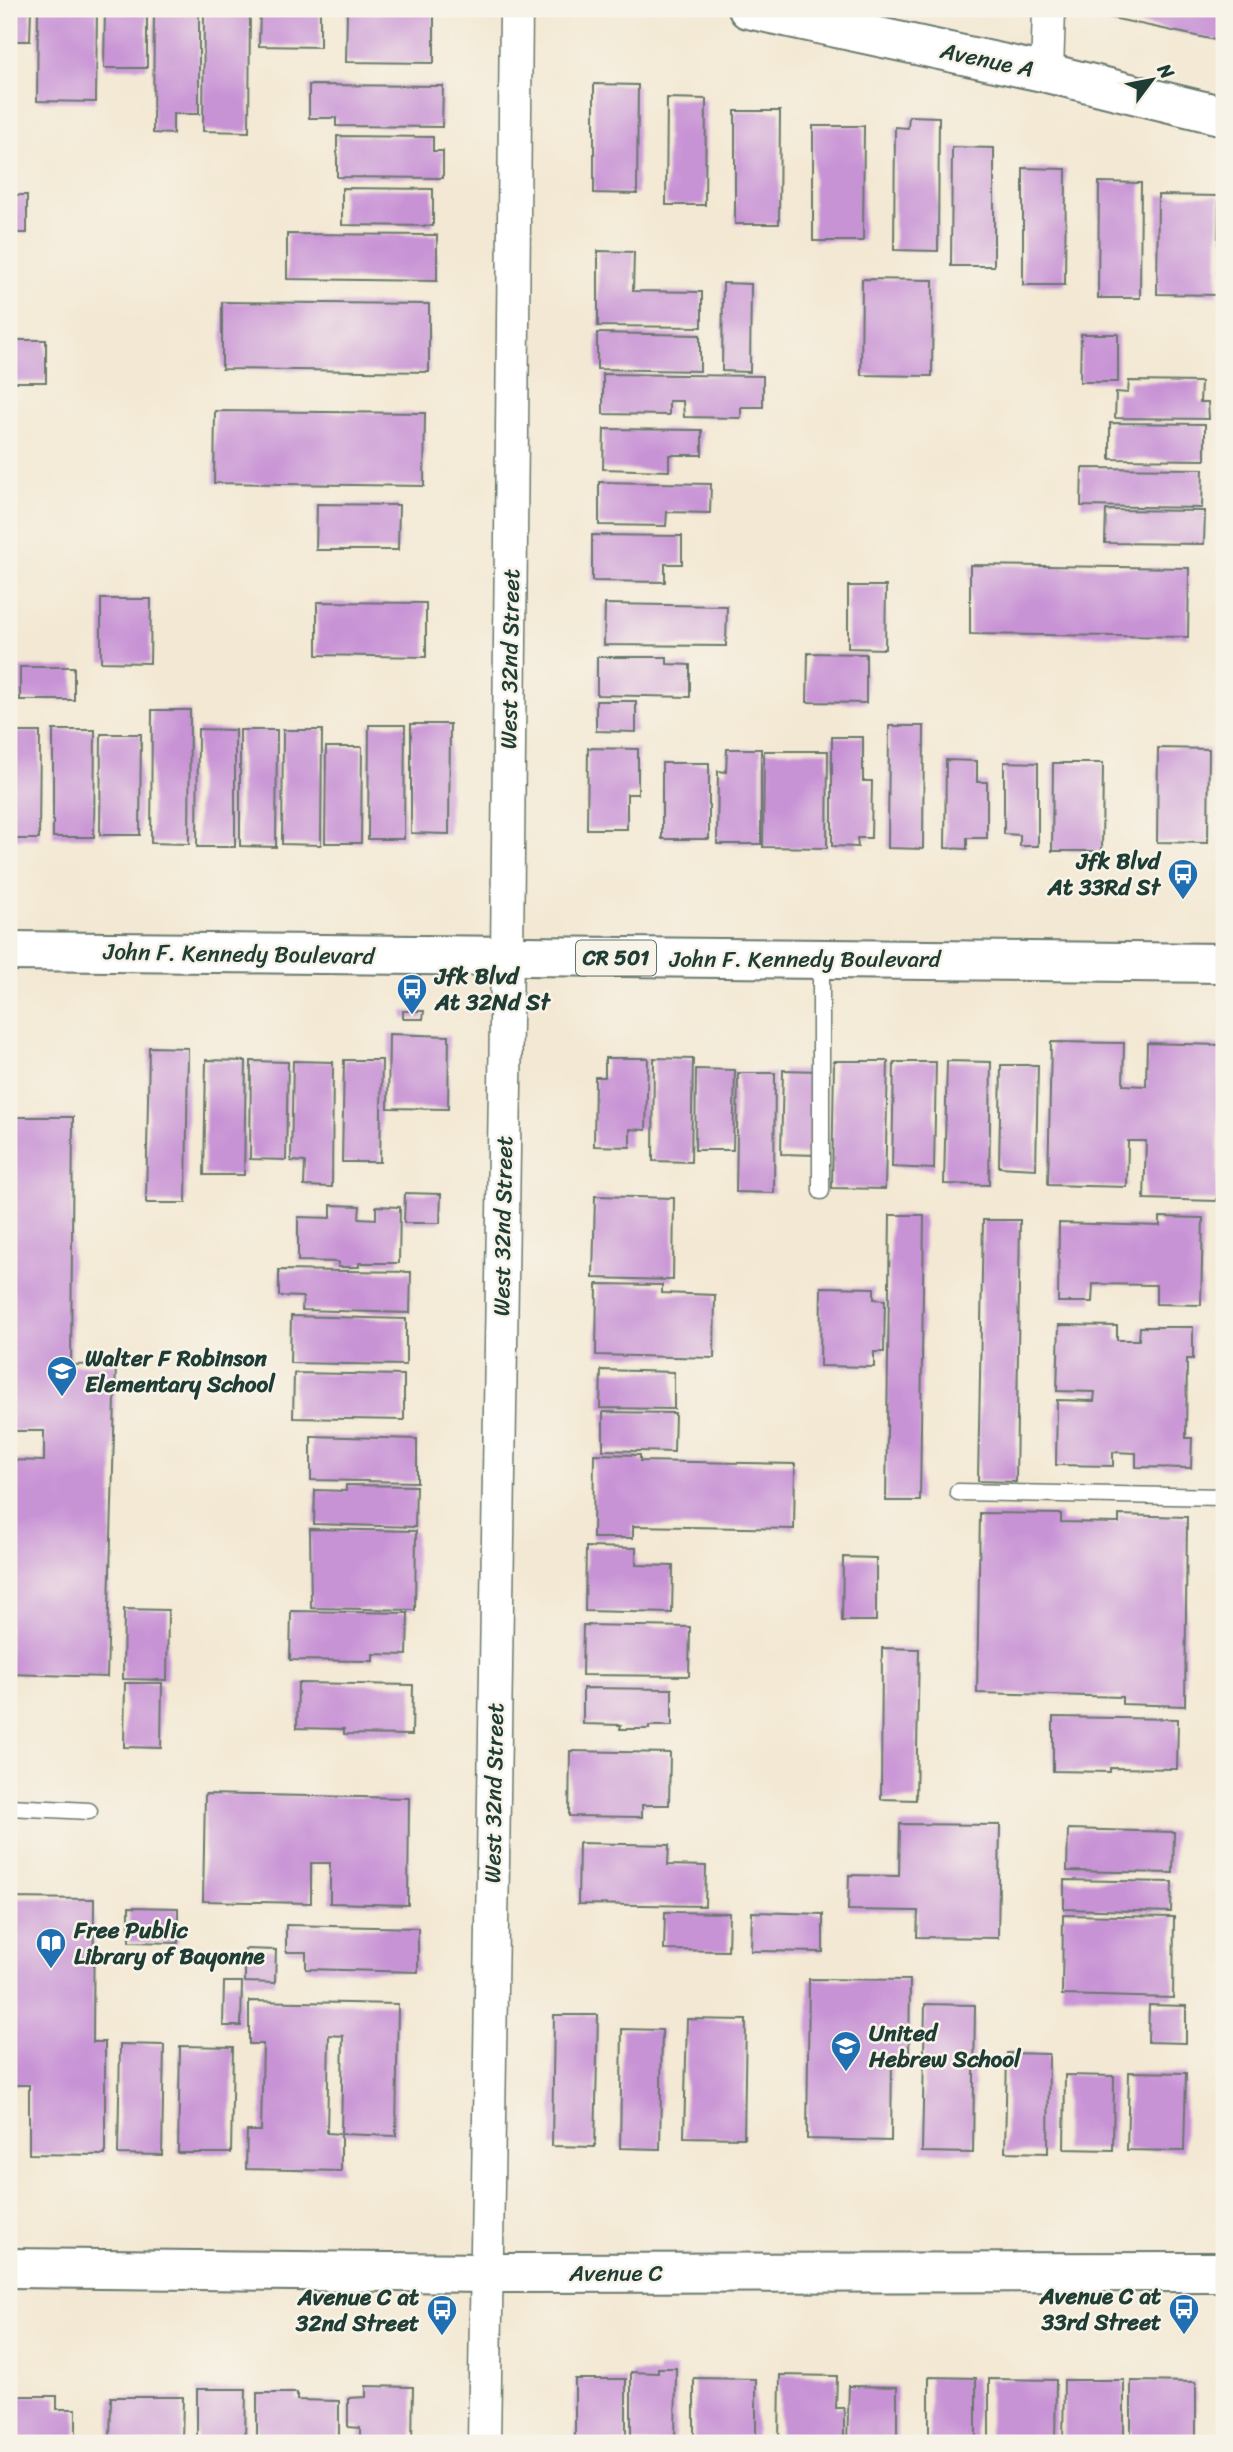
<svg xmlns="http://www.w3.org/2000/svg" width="1233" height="2452" font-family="Sriracha,sans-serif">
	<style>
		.building { fill: #c893d5 }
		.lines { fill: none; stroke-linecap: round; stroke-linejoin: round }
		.service-casing { stroke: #69796c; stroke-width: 19 }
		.minor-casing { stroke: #69796c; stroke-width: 35 }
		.tertiary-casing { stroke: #69796c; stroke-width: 42 }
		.secondary-casing { stroke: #69796c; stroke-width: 42 }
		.primary-casing { stroke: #69796c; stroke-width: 42 }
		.service { stroke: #fff; stroke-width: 16 }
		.minor { stroke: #fff; stroke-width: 32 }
		.tertiary { stroke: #fff; stroke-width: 38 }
		.secondary { stroke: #fff; stroke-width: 38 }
		.primary { stroke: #fff; stroke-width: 38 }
		.labels { text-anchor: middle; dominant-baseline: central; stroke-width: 5; stroke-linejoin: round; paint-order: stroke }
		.shield { fill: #f7f3e8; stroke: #60746a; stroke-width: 2 }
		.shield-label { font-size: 21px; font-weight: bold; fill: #1f3d34 }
		.street-label { font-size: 23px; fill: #1f3d34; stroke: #f7f3e8 }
		.poi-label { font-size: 23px; font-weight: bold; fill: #1f3d34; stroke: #f7f3e8; text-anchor: start }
	</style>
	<rect width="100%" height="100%" fill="#f7f3e8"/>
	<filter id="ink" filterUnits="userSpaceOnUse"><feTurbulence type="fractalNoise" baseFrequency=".0143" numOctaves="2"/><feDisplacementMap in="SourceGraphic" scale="14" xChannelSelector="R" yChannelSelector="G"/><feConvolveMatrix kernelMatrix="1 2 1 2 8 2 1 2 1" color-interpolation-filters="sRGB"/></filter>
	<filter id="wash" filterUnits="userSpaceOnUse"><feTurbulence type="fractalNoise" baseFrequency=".00686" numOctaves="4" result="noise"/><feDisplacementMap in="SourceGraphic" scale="28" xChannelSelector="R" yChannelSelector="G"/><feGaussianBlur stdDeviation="1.57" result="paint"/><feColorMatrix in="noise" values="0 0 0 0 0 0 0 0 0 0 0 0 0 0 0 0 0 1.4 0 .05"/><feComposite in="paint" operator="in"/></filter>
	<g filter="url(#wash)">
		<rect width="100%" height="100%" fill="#f3e8d3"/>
		<g id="blocks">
			<path class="building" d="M9 9H31L30 41H9Z
				M38 9H97L96 102 37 101Z
				M105 9H147V68H104Z
				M154 9H199V114H173V134L153 133Z
				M204 9H250L249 132 203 131Z
				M260 9H320V47L259 46Z
				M347 9 434 10V63L346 62Z
				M1084 9H1224V42L1084 12Z
				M594 84 638 85 637 194 594 193Z
				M309 85 443 86 442 127 336 126V118H309Z
				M667 98 706 99 705 205H666Z
				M735 111H780L779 224H735Z
				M909 116 939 117 938 251 894 250 895 127 908 128Z
				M813 126H864L863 241H813Z
				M337 136 433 137V151H443V178L337 177Z
				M952 147 994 148V266H951Z
				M1023 168 1066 169 1065 285H1023Z
				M1099 182 1141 183 1140 298H1098Z
				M342 188 433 189V226L342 225Z
				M9 195H27V233H9Z
				M1158 195 1219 196 1217 295 1157 294Z
				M287 234 437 235V281L287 279Z
				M598 251 634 252 633 291 702 292V327L598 326Z
				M862 279 933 280 932 376 861 375Z
				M723 283 751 284 750 372 722 371Z
				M222 302 429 304V372L222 369Z
				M597 333 700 335V371L597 369Z
				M1081 334H1118V382H1080Z
				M9 340H46V382H9Z
				M603 374 763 376V407H741V418L684 417 683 401H669V415L603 414Z
				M1129 381 1201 382 1200 402H1208L1209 419 1115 418 1116 392 1128 393Z
				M215 411 425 413 424 486 214 483Z
				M1110 423 1205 424V460L1110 459Z
				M604 429 702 430V455H669V471L603 469Z
				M1082 468 1203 469 1202 508 1081 506Z
				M599 482 711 484 710 513 667 512 666 526 599 525Z
				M317 504 399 505 398 550H316Z
				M1106 510 1205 511 1204 544 1105 543Z
				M592 535 682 536V564H665V582L592 581Z
				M970 565 1189 568 1188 637 970 634Z
				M848 586H886L885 649 848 648Z
				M101 599H151L150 663 101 662Z
				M317 602 426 603V657L317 655Z
				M605 604 727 606 726 646 604 645Z
				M808 653 866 654V703L807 702Z
				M597 657H667V664L690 665V697L597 695Z
				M20 667H74V700H20Z
				M596 701H636V732L596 731Z
				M152 710H190L189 844 151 843Z
				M411 724H450L449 834 411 833Z
				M369 725H405L404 839H368Z
				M889 726H924L923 849 888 848Z
				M198 729 235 730V847H197Z
				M53 730H95L94 837H53Z
				M240 730H277L276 847 240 846Z
				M283 730H322L321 845 282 844Z
				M9 732H40L39 839H9Z
				M101 734H141L140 835H100Z
				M832 737H863V781H872L871 838H857L858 847 832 846Z
				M326 747H362L361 843H325Z
				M588 748 638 749V794H627V829H587Z
				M1158 748 1209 749 1208 843 1157 842Z
				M727 749H761V844H717L718 771 726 772Z
				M764 751H828L827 848 763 847Z
				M946 760 977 761V782H987V838H967V849L945 848Z
				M1004 762 1038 763V846H1020V835L1004 834Z
				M662 763H709V839H662Z
				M1053 763H1103L1102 851H1052Z
				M403 1011H424L423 1019H403Z
				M389 1034 449 1036 448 1109 388 1108Z
				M1051 1042 1124 1043 1123 1085 1146 1086 1147 1043 1220 1045 1217 1201 1144 1199 1146 1141H1128L1127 1187 1048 1185Z
				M149 1047 188 1048 186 1203H146Z
				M605 1058H648L646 1130 630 1129V1147L594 1146 595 1077H605Z
				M654 1058 693 1059 691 1162 653 1161Z
				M206 1060 246 1061 244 1175H204Z
				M344 1060H382L380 1162H342Z
				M251 1061 288 1062 286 1160 250 1159Z
				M293 1061 333 1062 332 1187 304 1186 305 1162 291 1161Z
				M834 1061H888L885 1189 832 1188Z
				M947 1061 991 1062 989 1185 944 1184Z
				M894 1062H936L934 1169 892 1167Z
				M1001 1065H1038L1036 1169 999 1167Z
				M696 1069 735 1070 733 1150H695Z
				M783 1070 819 1071 818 1155 781 1154Z
				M738 1073H775L774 1193 736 1192Z
				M9 1117H73L71 1365 116 1364 107 1677 9 1674V1460L44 1461V1431H9Z
				M405 1193 441 1194 440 1223H404Z
				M595 1196 674 1198 673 1280 593 1278Z
				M331 1205 360 1206 359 1218 376 1219V1206L400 1207 399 1263H359V1267H338V1262L298 1261V1217L331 1218Z
				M890 1215H924L920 1501H886Z
				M1160 1217 1203 1218 1201 1305 1156 1304V1285L1093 1284 1092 1302H1058L1059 1223 1160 1226Z
				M983 1220H1020L1016 1482 978 1481Z
				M279 1270 411 1272 410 1313 302 1310 303 1297 279 1296Z
				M597 1284 662 1285V1293L715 1295 714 1358 596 1355Z
				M821 1287 874 1288V1299L885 1300 884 1352H874V1367L820 1366Z
				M291 1316 406 1319V1365L290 1363Z
				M1059 1325 1117 1326V1340H1139L1140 1327H1193V1359H1187L1186 1438H1192L1191 1468 1136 1467V1453L1113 1452V1466L1056 1465 1057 1400 1094 1401 1095 1392 1057 1391Z
				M601 1370 674 1372V1409L600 1408Z
				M294 1373 404 1375V1420L293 1418Z
				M603 1412 675 1413 674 1452 603 1450Z
				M311 1436 417 1439V1482L311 1480Z
				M594 1454 640 1455V1461L795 1464 794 1529 633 1526V1538H593Z
				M346 1485 416 1486 415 1527 314 1524 315 1490 346 1491Z
				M980 1513 1061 1514V1522L1119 1523V1515L1187 1517 1185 1706 1122 1704V1697L977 1693Z
				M310 1529 416 1531 415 1610 311 1608Z
				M586 1547 636 1548V1565L673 1566 672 1613 585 1611Z
				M843 1557 876 1558V1621H842Z
				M124 1609 168 1610 167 1680 123 1679Z
				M291 1611 408 1613 407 1655 373 1654V1661L290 1660Z
				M583 1625 690 1627 689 1676 582 1675Z
				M882 1648 919 1649 916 1800 881 1799Z
				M125 1683H162L161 1748 124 1747Z
				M298 1683 413 1685 412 1735 344 1734V1729L297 1728Z
				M583 1688 672 1689V1726H649V1729H620L621 1725 583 1724Z
				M1053 1717 1178 1719 1177 1769 1110 1768V1772L1053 1771Z
				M570 1751 670 1753 669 1805H642V1817L569 1816Z
				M205 1794 409 1798 408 1905 330 1903V1863H311V1903L203 1901Z
				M900 1824 1000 1825 998 1938 917 1937 918 1911 848 1910 849 1875 899 1876Z
				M1068 1829 1174 1832 1173 1873 1067 1871Z
				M579 1843 669 1845 668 1865 706 1866 705 1906 578 1904Z
				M1064 1880 1172 1882 1171 1912 1064 1909Z
				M9 1898 94 1899 93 2042H105V2155L29 2154V2085H9Z
				M129 1907 178 1908V1943L129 1942Z
				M665 1912 729 1913 728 1951 664 1950Z
				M752 1912 823 1914V1952L751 1951Z
				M1063 1915 1174 1917 1173 1998 1062 1995Z
				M286 1925 418 1928V1972L306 1969V1952H286Z
				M245 1949 276 1950 275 1983 245 1982Z
				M809 1979 910 1980 909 2057H892L891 2141 807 2139Z
				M224 1982H242L241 2026H223Z
				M249 2001 398 2004 396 2136 341 2134 343 2036 329 2035 327 2133 341 2134V2171L246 2169 247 2131H261L263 2044H249Z
				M925 2004 975 2005 973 2153 922 2152Z
				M1149 2005 1186 2006V2043L1148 2042Z
				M554 2015H598L595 2147 552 2146Z
				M687 2019 746 2020 744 2138 684 2137Z
				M622 2029 662 2030 660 2149 620 2148Z
				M120 2044 164 2045 162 2155 118 2154Z
				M180 2046 233 2047 231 2153H178Z
				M1007 2053 1049 2054 1048 2153 1005 2152Z
				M1129 2072 1186 2073 1184 2151 1127 2150Z
				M1065 2075 1114 2076 1113 2150 1064 2149Z
				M658 2368H676L675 2443H631V2372L658 2373Z
				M780 2375 837 2376 836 2408H844V2443H779Z
				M929 2377 976 2378V2443H929Z
				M694 2378 756 2379V2443H694Z
				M575 2379H626V2443H575Z
				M989 2379 1056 2380 1055 2443H989Z
				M1064 2380H1124V2443H1063Z
				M1131 2381 1196 2382V2443H1131Z
				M366 2386 413 2387 412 2443H360V2428L348 2427V2398L366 2397Z
				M849 2386 897 2387V2443H847Z
				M197 2389H246L245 2443H197Z
				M257 2393H297V2400L339 2401V2438H304V2443H257Z
				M9 2396H57V2409H76V2443H9Z
				M111 2397H183L182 2443H110Z"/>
		</g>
	</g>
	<g filter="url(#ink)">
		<use href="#blocks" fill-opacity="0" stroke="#69796c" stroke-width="2"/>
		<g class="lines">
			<g class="service-casing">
				<path id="service" d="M821 960V1191
					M958 1492 1224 1497
					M9 1807 89 1811"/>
			</g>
			<g class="minor-casing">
				<path id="minor" d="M1047 73 1049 9
					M484 2443 507 957 516 9"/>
			</g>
			<g class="tertiary-casing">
				<path id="tertiary" d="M748 9 1047 73 1224 116"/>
			</g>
			<g class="secondary-casing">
				<path id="secondary" d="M9 2268 487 2273 1224 2272"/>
			</g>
			<g class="primary-casing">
				<path id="primary" d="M9 951 1224 963"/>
			</g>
			<use href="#service" class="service"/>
			<use href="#minor" class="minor"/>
			<use href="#tertiary" class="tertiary"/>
			<use href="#secondary" class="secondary"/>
			<use href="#primary" class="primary"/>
		</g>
	</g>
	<defs>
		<g id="bus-pin" transform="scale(1.575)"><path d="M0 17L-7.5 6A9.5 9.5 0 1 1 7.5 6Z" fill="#1f6fb2" stroke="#f7f3e8"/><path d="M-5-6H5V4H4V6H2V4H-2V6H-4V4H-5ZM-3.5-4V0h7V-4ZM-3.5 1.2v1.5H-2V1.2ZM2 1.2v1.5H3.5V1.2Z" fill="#fff"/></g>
		<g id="school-pin" transform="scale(1.575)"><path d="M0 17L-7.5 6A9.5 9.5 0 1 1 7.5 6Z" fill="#1f6fb2" stroke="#f7f3e8"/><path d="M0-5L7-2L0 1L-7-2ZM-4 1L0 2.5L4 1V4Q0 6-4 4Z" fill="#fff"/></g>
		<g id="library-pin" transform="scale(1.575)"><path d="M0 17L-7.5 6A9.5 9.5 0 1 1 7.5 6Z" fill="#1f6fb2" stroke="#f7f3e8"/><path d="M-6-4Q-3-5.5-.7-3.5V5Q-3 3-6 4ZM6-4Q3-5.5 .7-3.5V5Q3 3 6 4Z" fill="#fff"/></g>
	</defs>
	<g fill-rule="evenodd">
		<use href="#bus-pin" x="1183" y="874"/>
		<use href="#bus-pin" x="412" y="989"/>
		<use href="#school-pin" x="62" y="1371"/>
		<use href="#library-pin" x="51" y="1943"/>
		<use href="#school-pin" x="846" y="2046"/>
		<use href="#bus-pin" x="1184" y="2309"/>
		<use href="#bus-pin" x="442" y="2310"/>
	</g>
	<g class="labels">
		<rect class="shield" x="576" y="940.5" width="80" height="35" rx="5"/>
		<g class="shield-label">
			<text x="616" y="958">CR 501</text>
		</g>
		<g class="street-label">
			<text transform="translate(987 60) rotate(12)">Avenue A</text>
			<text transform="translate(510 659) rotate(-89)">West 32nd Street</text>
			<text transform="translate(239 954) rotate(1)">John F. Kennedy Boulevard</text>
			<text x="805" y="959">John F. Kennedy Boulevard</text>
			<text transform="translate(503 1226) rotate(-89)">West 32nd Street</text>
			<text transform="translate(494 1793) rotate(-89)">West 32nd Street</text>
			<text x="616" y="2273">Avenue C</text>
		</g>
		<g class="poi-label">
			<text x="1160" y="861" text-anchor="end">Jfk Blvd<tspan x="1160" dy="26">At 33Rd St</tspan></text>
			<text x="435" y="976">Jfk Blvd<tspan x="435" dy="26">At 32Nd St</tspan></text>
			<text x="85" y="1358">Walter F Robinson<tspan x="85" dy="26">Elementary School</tspan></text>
			<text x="74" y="1930">Free Public<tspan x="74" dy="26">Library of Bayonne</tspan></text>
			<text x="869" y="2033">United<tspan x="869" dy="26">Hebrew School</tspan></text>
			<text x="1161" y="2296" text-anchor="end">Avenue C at<tspan x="1161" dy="26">33rd Street</tspan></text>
			<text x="419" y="2297" text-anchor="end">Avenue C at<tspan x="419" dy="26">32nd Street</tspan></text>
		</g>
	</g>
	<rect width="1233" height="2452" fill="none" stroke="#f7f3e8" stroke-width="35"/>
	<g transform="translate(1152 80) rotate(58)" stroke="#f7f3e8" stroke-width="5" paint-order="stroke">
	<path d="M0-5L12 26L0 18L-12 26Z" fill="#1f3d34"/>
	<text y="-10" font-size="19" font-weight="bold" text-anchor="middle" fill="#1f3d34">N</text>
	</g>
</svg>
